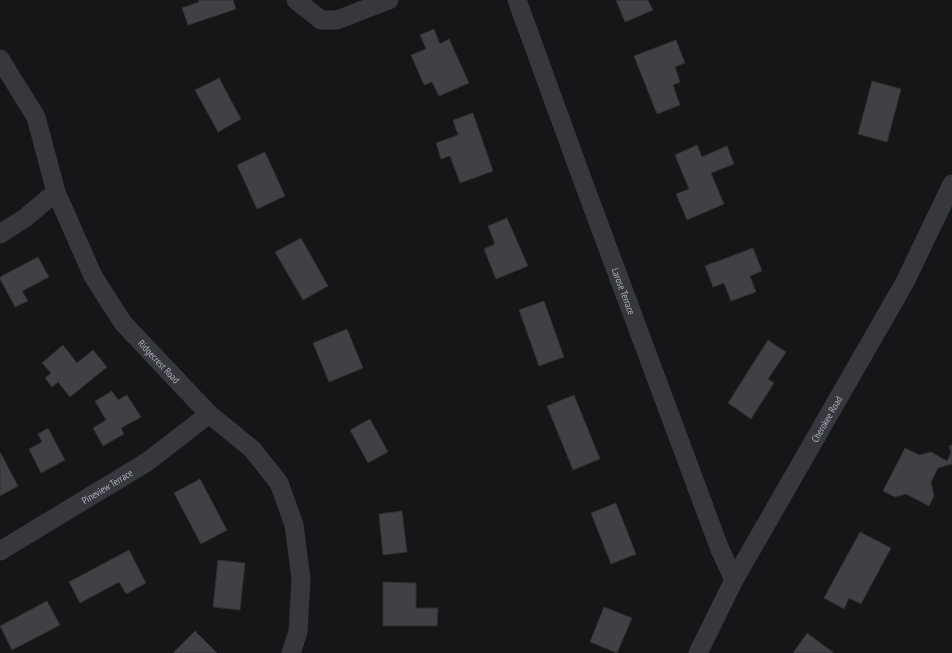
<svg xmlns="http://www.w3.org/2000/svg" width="952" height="653" font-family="'PT Sans Narrow',sans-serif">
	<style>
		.building { fill: #404145; stroke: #303034 }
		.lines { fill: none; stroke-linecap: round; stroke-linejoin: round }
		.minor { stroke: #37383d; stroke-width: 19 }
		.labels { text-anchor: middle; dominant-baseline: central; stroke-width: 3; stroke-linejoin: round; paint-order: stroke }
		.street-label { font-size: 10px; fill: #a8adb8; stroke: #111113 }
	</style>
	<rect width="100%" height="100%" fill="#161618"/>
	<path class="building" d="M198 0H233L236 9 188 25 182 8 199 2Z
		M616 0H648L653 10 625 22Z
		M434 29 440 44 449 39 469 83 439 96 432 82 424 85 411 55 426 49 420 35Z
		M676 40 685 63 675 67 680 82 673 85 680 105 657 114 634 56Z
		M219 78 241 119 218 132 195 90Z
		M872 81 901 89 887 142 858 134Z
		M473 113 493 171 460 183 450 156 441 159 436 143 458 135 453 120Z
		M697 145 702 157 727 146 734 164 711 173 724 204 687 220 676 194 689 189 675 155Z
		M265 152 285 196 257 209 237 165Z
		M507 218 528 266 496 279 484 249 495 244 488 226Z
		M301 238 328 286 303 300 275 252Z
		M753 248 762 271 750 276 756 292 731 301 724 283 713 287 705 266Z
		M38 257 49 277 22 291 28 301 15 307 0 279V277Z
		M544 301 564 357 539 366 519 310Z
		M347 329 363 368 329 382 313 343Z
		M768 340 786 352 768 379 774 383 751 419 728 403Z
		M63 345 77 363 93 350 107 367 70 397 58 382 52 387 45 378 51 373 42 363Z
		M112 391 118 400 127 395 141 417 121 428 124 434 103 446 93 428 106 420 95 401Z
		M574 395 600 459 573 470 547 406Z
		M370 419 388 452 368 463 350 430Z
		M48 428 65 460 41 473 29 449 42 442 38 434Z
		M952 445V464L938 468 931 482 934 496 929 506 906 494 895 497 883 491 905 448 919 455 931 452 947 461 951 453 949 446Z
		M0 452 18 486 0 496Z
		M200 479 227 530 201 544 174 493Z
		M616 503 636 554 611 564 591 513Z
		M402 511 407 552 383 555 379 514Z
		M860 532 891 548 861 604 849 598 844 609 824 598Z
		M129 550 146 583 126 594 119 582 80 603 69 582Z
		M218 560 245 563 240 610 213 607Z
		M383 582 416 583V608H438L437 626H383Z
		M47 601 60 625 12 650 0 626Z
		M604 607 632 618 617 653 590 642Z
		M195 631 217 653H173Z
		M807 633 834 653H793Z"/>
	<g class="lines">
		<g class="minor">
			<path d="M296 0 321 20H337L389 0"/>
			<path id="s1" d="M517 0 581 176 719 547 734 580"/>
			<path id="s2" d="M0 59 36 117 56 192 93 276 123 323 209 414 252 449 279 483 294 525 301 579 298 632 291 653"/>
			<path d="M0 234 25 218 56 192"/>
			<path id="s3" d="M0 551 147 462 209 414"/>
			<path id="s4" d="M698 653 734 580 905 282 952 184"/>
		</g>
	</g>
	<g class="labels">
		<g class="street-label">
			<text stroke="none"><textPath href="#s1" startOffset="310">Larose Terrace</textPath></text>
			<text stroke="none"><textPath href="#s2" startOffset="346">Ridgecrest Road</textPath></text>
			<text stroke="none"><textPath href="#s4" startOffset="267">Cherokee Road</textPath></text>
			<text stroke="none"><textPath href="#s3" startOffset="125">Pineview Terrace</textPath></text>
		</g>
	</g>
</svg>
